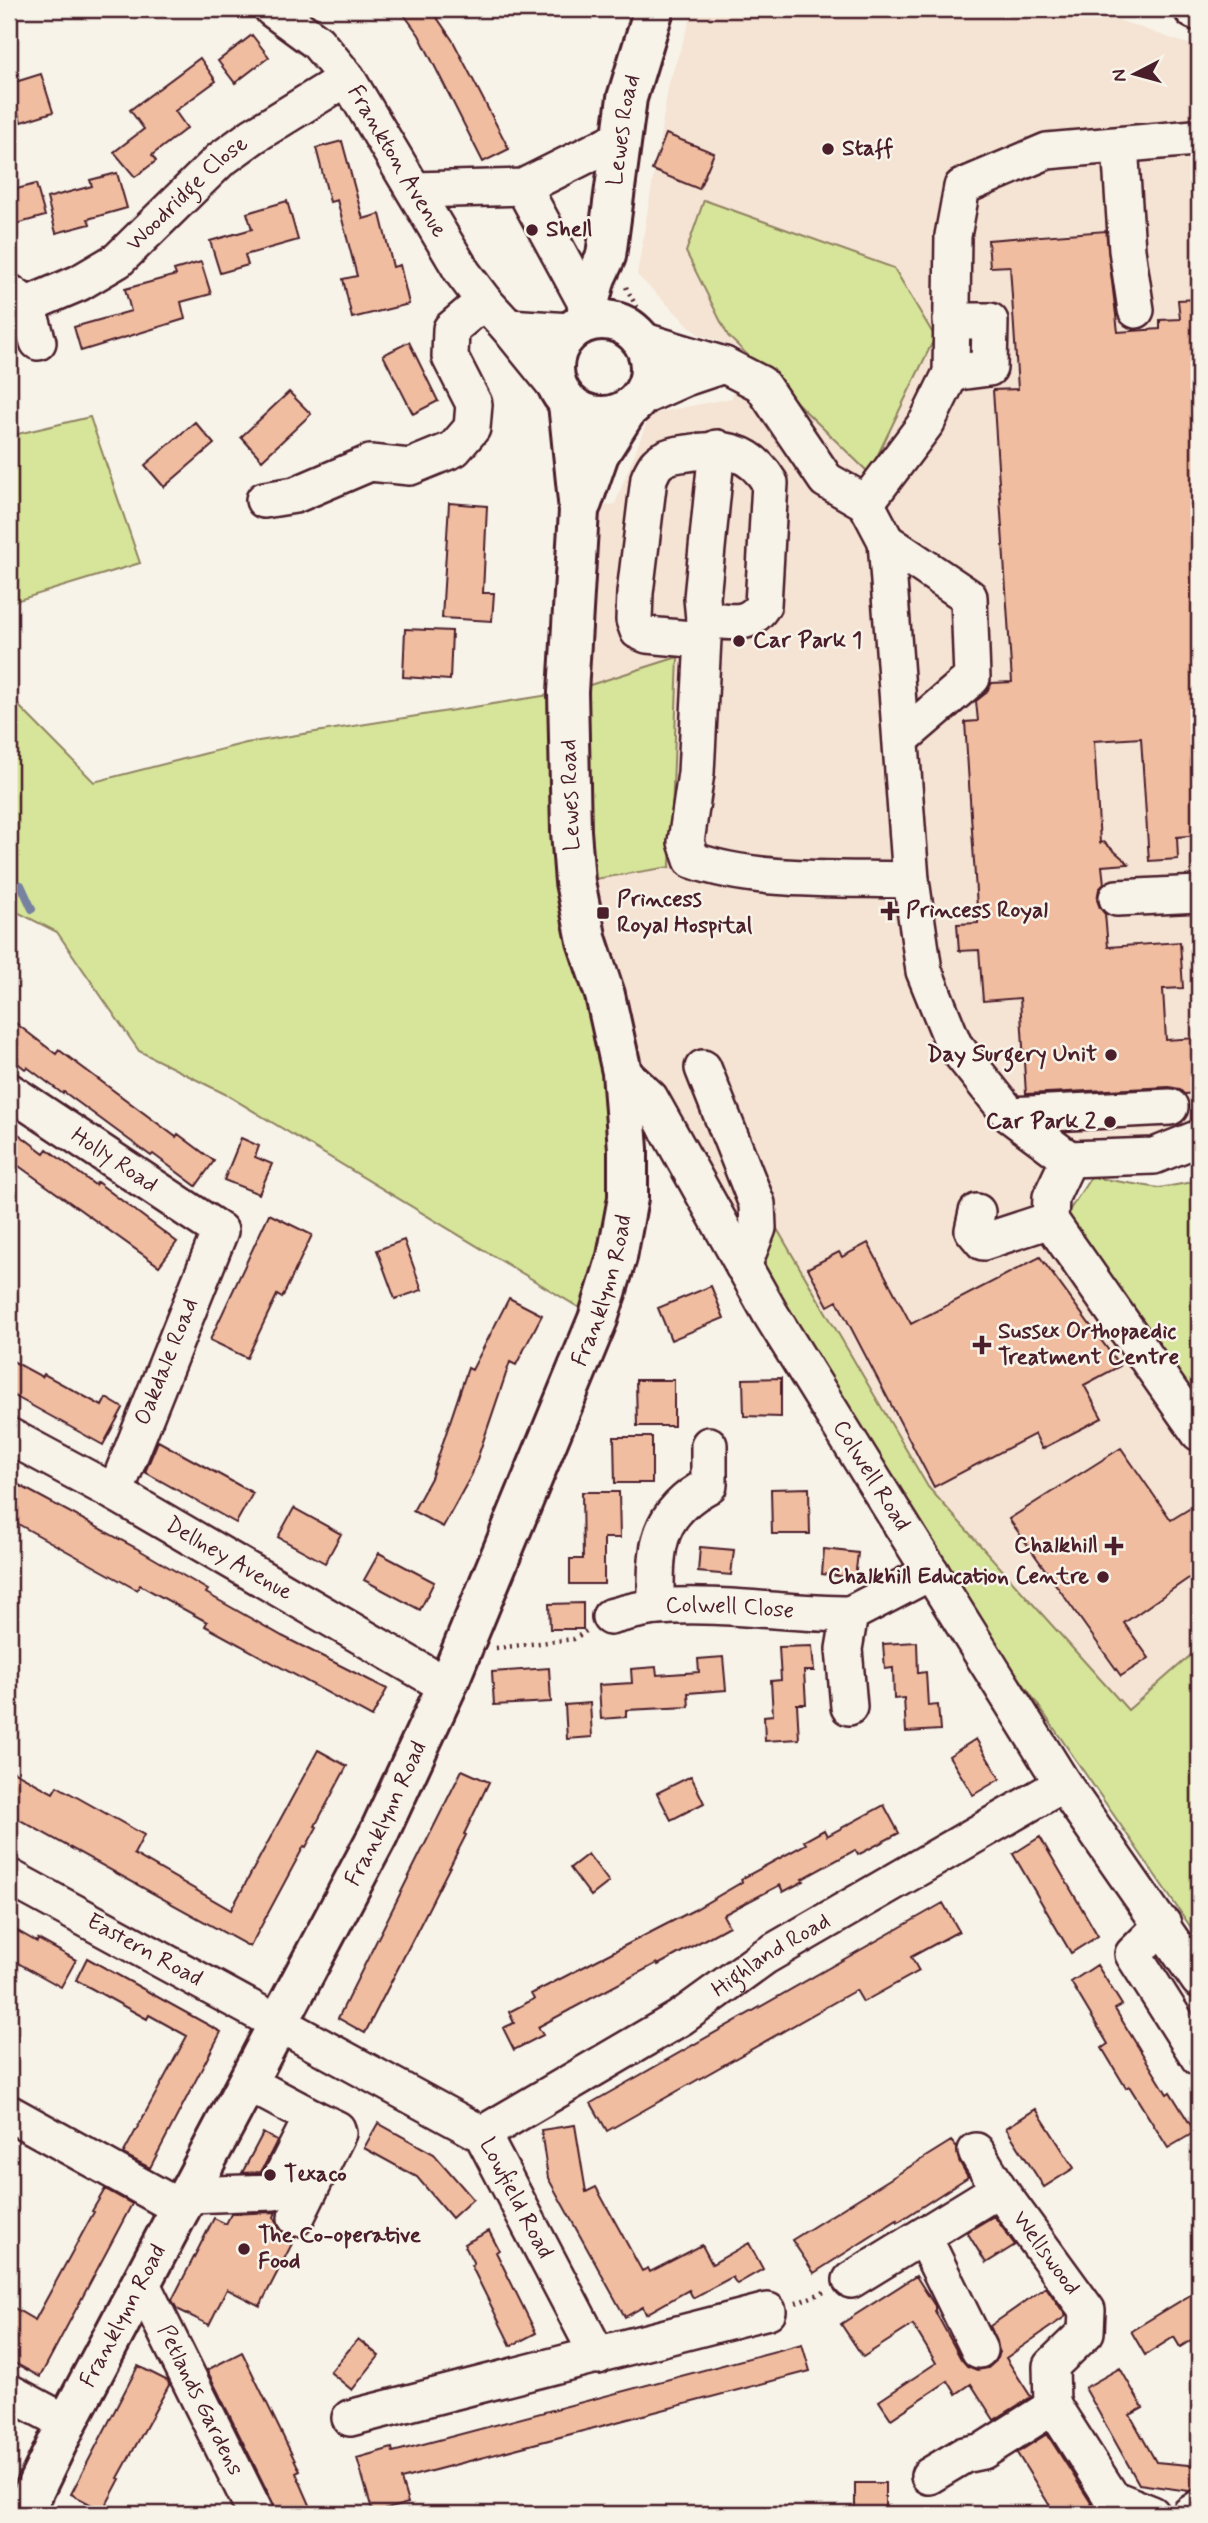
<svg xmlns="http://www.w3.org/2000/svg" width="1208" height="2523" font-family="Mynerve,sans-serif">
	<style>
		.built { fill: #f5e3d3 }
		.green { fill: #d6e599; stroke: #908262; stroke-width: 2 }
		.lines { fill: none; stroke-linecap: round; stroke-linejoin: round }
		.stream { stroke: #7782a1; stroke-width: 8 }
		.building { fill: #f0bda1; stroke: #4a1f2b; stroke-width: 2 }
		.minor-casing { stroke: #4a1f2b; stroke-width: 40 }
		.major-casing { stroke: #4a1f2b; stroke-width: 44 }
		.highway-casing { stroke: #4a1f2b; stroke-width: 44 }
		.path { stroke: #4a1f2b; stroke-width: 4.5; stroke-dasharray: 2 5; stroke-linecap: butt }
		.minor { stroke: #f7f3e8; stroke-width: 35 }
		.major { stroke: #f7f3e8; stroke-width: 38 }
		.highway { stroke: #f7f3e8; stroke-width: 38 }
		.poi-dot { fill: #4a1f2b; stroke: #f7f3e8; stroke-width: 2.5 }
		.labels { text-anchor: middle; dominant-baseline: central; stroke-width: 5; stroke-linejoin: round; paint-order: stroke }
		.street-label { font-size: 23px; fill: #4a1f2b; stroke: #f7f3e8 }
		.poi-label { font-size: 23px; font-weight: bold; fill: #4a1f2b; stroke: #f7f3e8; text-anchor: start }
	</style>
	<rect width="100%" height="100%" fill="#f7f3e8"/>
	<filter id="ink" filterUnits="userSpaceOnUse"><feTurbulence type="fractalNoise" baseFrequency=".0143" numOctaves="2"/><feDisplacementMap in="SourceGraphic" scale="14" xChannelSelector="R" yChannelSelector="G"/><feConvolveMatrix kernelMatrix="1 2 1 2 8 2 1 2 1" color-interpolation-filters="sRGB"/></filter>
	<g filter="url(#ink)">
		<path class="built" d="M694 9H1086L1199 48V1138L1069 1159 1051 1197 1199 1433V1655L1083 1770 770 1313 605 995 587 941 579 511 615 504 650 414 732 398 738 348 698 334 637 275 669 83Z"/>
		<path class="green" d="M704 200 894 268 935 337 869 473 728 336 686 252Z
			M90 417 140 563 9 603V436Z
			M678 657 670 867 576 882 622 1072 598 1319 225 1094 139 1051 57 932 9 908V696L94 782 246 743 568 692Z
			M1091 1177 1159 1188 1199 1181V1416L1061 1223Z
			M766 1210 928 1487 1128 1710 1199 1648V1939L899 1503 760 1257Z"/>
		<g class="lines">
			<path class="stream" d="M9 882 21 885 32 909"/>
		</g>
		<path class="building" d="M400 9H431L453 41 509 149 483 162 419 35Z
			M252 35 269 57 235 83 218 61Z
			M200 58 216 81 175 111 187 128 152 155 156 161 135 177 114 152 144 129 130 110Z
			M41 74 53 112 21 122 9 84Z
			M666 134 714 153 699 189 652 170Z
			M342 141 363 219 380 214 393 267 400 265 409 304 352 318 343 279 357 276 337 200 330 202 316 148Z
			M117 173 127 208 88 219 90 224 56 233 47 198 92 186 90 180Z
			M36 184 45 216 16 224 9 191Z
			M287 201 298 240 245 255 248 265 220 273 210 241 252 229 247 213Z
			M1106 231 1118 332 1160 329V320L1180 319 1178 300 1199 299V735H1197L1199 835 1177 837 1178 859 1149 861 1141 738 1094 741 1100 843 1104 842 1129 864 1102 866 1104 884 1099 889 1097 900 1100 908 1105 914 1108 947 1180 942 1183 988 1163 989 1166 1040 1197 1038 1199 1093 1184 1094 1179 1089 1169 1087 1026 1094 1020 998 983 1001 979 950 959 951 957 924 978 923 965 722 978 721 976 701 986 693 992 683 1012 682 993 390 1018 389 1010 266 990 267 988 240Z
			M201 262 211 294 181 302 185 319 81 351 74 327 131 311 125 289 176 275 174 270Z
			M409 342 438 401 413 414 383 355Z
			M289 392 311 414 262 460 241 437Z
			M195 422 214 444 164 487 145 465Z
			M449 503 487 506 483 593H494L492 621 442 618Z
			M405 629 452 631 450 680 403 677Z
			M9 1018 56 1054 59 1050 176 1137 178 1134 214 1161 196 1186 153 1154 151 1156 64 1092 63 1094 27 1067 25 1069 9 1056Z
			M9 1127 44 1153 47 1149 95 1185 97 1182 177 1242 159 1266 9 1159Z
			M241 1138 259 1146 255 1157 272 1164 259 1194 224 1180Z
			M269 1214 312 1235 282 1298 277 1295 247 1358 210 1340Z
			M404 1240 422 1290 395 1299 377 1250Z
			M868 1243 911 1324 1040 1257 1120 1366 1084 1385 1102 1418 1042 1449 1035 1434 934 1487 837 1301 828 1306 808 1268 839 1252 842 1257Z
			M711 1286 724 1318 671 1340 658 1308Z
			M509 1298 542 1315 516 1365 510 1362 472 1474 443 1527 413 1511 431 1478 468 1368 472 1370Z
			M9 1359 42 1377 44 1374 102 1406 106 1398 123 1408 103 1445 9 1393Z
			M781 1378V1417L744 1416 743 1379Z
			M636 1380H674V1426H637Z
			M614 1437H652V1483H615Z
			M158 1441 253 1493 236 1523 145 1472Z
			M1121 1448 1171 1520 1199 1503V1571L1124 1623 1149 1658 1121 1676 1009 1519Z
			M17 1484 136 1548 208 1590 206 1593 282 1636 387 1689 372 1717 205 1626 207 1622 140 1585 137 1590 9 1519V1499Z
			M809 1488 810 1534H772L771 1489Z
			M582 1492H619L620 1538H604V1584H570V1559H583Z
			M294 1508 341 1534 325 1563 278 1537Z
			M700 1547 734 1550 731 1575 698 1572Z
			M824 1549 858 1553 855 1578 822 1574Z
			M379 1553 434 1582 420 1610 364 1580Z
			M583 1603V1629H550L549 1604Z
			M917 1642 918 1673 926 1672 928 1706 938 1705 940 1730 906 1732 904 1698 894 1699 893 1668 885 1669 883 1644Z
			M812 1646 814 1671H804L806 1704H797L799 1739 765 1741 764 1716 773 1715 771 1681 781 1680 779 1647Z
			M723 1657 726 1690 688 1693 689 1707 626 1710V1717L601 1719 599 1685 632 1683 631 1669 656 1667 657 1675 699 1672 698 1659Z
			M549 1668 551 1702 494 1705 492 1672Z
			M590 1703 592 1737 567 1739 565 1705Z
			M976 1739 1000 1779 973 1795 949 1756Z
			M318 1750 347 1766 315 1826 317 1827 306 1847 304 1846 250 1947 9 1814V1769L53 1793 57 1786 144 1835 134 1854 231 1910Z
			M462 1770 489 1782 464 1834 466 1835 365 2033 338 2018Z
			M691 1776 704 1803 671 1820 657 1793Z
			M884 1805 899 1833 858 1855 855 1850 802 1879 804 1881 783 1892 780 1885 723 1915 729 1926 658 1965 657 1963 538 2027 543 2035 514 2050 503 2028 514 2023 509 2012 534 1999 531 1994 694 1910 742 1882 741 1879 806 1844 804 1841 824 1830 827 1836Z
			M1040 1837 1098 1936 1071 1953 1013 1854Z
			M588 1854 609 1882 591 1896 570 1868Z
			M943 1903 959 1931 911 1957 919 1971 863 2002 856 1990 607 2131 591 2103Z
			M9 1926 37 1942 38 1939 76 1960 61 1987 9 1958Z
			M87 1958 221 2032 150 2168 123 2154 187 2036 149 2015 147 2019 76 1980Z
			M1097 1965 1122 2005 1115 2009 1167 2094 1170 2092 1195 2132 1168 2148 1129 2086 1126 2088 1102 2048 1108 2044 1071 1982Z
			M1036 2109 1074 2168 1044 2187 1006 2128Z
			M378 2123 434 2154 473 2199 452 2218 417 2177 364 2148Z
			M575 2125 586 2192 596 2187 642 2271 648 2268 650 2272 702 2245 712 2264 749 2243 763 2269 737 2284 732 2277 693 2298 689 2290 646 2314 643 2307 625 2317 548 2178 541 2130Z
			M263 2133 277 2141 261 2172 242 2173Z
			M951 2141 957 2148 959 2161 968 2177 898 2222 897 2220 814 2273 792 2240Z
			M105 2189 132 2204 40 2377 9 2360V2305L35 2320 94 2212 92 2211Z
			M276 2212 274 2217 280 2230 287 2236 295 2238 260 2306 227 2289 209 2325 177 2309 172 2300 214 2218 226 2224 231 2214Z
			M994 2216 1015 2245 986 2263 967 2232Z
			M489 2231 499 2250 496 2252 536 2333 511 2346 471 2265 474 2264 464 2244Z
			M916 2276 935 2306V2311L961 2359 967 2366 977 2370 988 2368 996 2361 999 2352 997 2341 990 2326 1046 2287 1066 2316 1006 2358 1031 2397 994 2420 971 2384 956 2394 948 2381 891 2419 879 2401 936 2363 913 2325 863 2357 841 2324Z
			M1192 2294 1199 2307V2335L1180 2347 1174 2337 1145 2355 1131 2331Z
			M358 2339 379 2356 352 2390 330 2372Z
			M802 2344 810 2371 401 2479 408 2503 373 2513 357 2458 392 2448 393 2452Z
			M242 2352 300 2471 296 2473 314 2514H276L274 2505 207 2370Z
			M138 2366 168 2381 169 2385 118 2478 120 2479 103 2511 71 2494Z
			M1120 2368 1143 2408 1130 2415 1156 2462 1199 2466V2488L1189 2491 1139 2484 1085 2388Z
			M1047 2434 1095 2509 1101 2514H1055L1017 2453Z
			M855 2483H885V2514H855Z"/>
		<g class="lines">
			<g class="minor-casing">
				<g id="minor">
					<path id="s1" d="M272 9 317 42 347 78 463 273 484 301 508 327 559 390"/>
					<path d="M1120 145 1127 250 1136 310"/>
					<path d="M523 187 588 307"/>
					<path d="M414 190 523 187 621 138"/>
					<path id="s2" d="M9 292 27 305 79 283 118 260 220 160 253 136 347 78"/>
					<path d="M27 305 38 342"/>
					<path d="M508 327 570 331"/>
					<path d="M641 340 724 365 761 384 826 480 866 503 886 541 911 880 924 971 954 1045 1010 1115 1069 1159 1154 1156 1199 1138"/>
					<path d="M951 373 989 368 990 321H951"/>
					<path d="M638 399 685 378 724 365"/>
					<path d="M717 448 702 598 704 619 696 773 686 842 692 860C755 883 843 878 911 880"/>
					<path d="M264 500 295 495 370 463 410 467 454 449 472 428 474 404 450 357 451 329 484 301"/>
					<path d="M866 503 927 422 951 373 953 236 962 187 1047 151 1194 138"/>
					<path d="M886 541 969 597 972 678 901 739"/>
					<path d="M702 640 647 635 638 631 634 620 635 593 649 478C651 474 654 467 657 464 664 456 678 454 688 453 723 447 750 449 770 483L763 605C748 629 728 621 704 619"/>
					<path d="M1117 898 1199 894"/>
					<path d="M703 1068 757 1204 758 1228 743 1266"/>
					<path id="s3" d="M622 1072 650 1098 770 1313 889 1505 1063 1784 1199 1980"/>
					<path id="s4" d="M9 1091 220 1231 115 1493"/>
					<path d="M1010 1115 1170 1107"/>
					<path d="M1069 1159 1051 1197 1050 1220 1199 1433"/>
					<path d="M977 1212 973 1230 983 1242 1050 1220"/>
					<path id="s5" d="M9 1436 115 1493 447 1686"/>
					<path d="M656 1607C656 1550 653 1515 709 1485V1445"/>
					<path id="s6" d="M610 1617C625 1613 642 1608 658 1607 722 1602 786 1614 850 1614"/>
					<path d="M849 1707 844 1649 850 1614 931 1572"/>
					<path id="s7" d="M9 1877 482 2134 598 2356"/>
					<path d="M1163 1924 1133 1954 1199 2058"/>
					<path d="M9 2113 182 2209"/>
					<path id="s8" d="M482 2134 680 2018 764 1957 1063 1784"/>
					<path id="s9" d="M976 2151 999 2189 1087 2310 1086 2332 1051 2366 1052 2404 1112 2498 1152 2514"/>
					<path d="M189 2195 274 2192 312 2117 248 2083"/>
					<path d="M296 2218 338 2133 337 2129 312 2117"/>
					<path d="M923 2236 979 2350"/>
					<path d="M851 2280 999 2189"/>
					<path id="s10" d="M142 2284 256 2514"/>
					<path d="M9 2392 67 2423"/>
					<path d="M350 2418 768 2311"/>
					<path d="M929 2476 964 2455 983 2451 1054 2406"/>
					<path d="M1190 2514 1199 2508"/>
				</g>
			</g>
			<g class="major-casing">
				<g id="major">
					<circle cx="602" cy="368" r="48"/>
					<path id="s11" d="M584 323 596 277 606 256 627 98 654 9"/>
					<path d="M582 503 599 454 627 410"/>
					<path id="s12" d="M23 2514 67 2423 378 1835 447 1686 598 1319 617 1257 628 1198V1149L622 1072 605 995 587 941 575 882 571 831 568 692 579 511 568 403"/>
				</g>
			</g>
			<g class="highway-casing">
				<path id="highway" d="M1194 9 1199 11"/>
			</g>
			<path class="path" d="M626 287 638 310
				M496 1648 574 1639 586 1631
				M796 2303 827 2291"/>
			<use href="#minor" class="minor"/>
			<use href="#major" class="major"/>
			<use href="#highway" class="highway"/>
		</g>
	</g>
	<g class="poi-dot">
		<circle cx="828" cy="149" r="7"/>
		<circle cx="532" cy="230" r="7"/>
		<circle cx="739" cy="641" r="7"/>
		<path d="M886.5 900.5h7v7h7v7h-7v7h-7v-7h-7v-7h7z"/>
		<rect x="596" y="906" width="14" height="14" rx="3.5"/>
		<circle cx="1111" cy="1055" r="7"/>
		<circle cx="1110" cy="1122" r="7"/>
		<path d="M978.5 1334.5h7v7h7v7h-7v7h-7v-7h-7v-7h7z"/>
		<path d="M1110.5 1535.5h7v7h7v7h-7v7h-7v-7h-7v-7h7z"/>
		<circle cx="1103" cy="1577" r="7"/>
		<circle cx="270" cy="2175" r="7"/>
		<circle cx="244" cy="2249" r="7"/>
	</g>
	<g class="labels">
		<g class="street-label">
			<text stroke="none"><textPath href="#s11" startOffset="198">Lewes Road</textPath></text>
			<text stroke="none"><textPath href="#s1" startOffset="200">Frankton Avenue</textPath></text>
			<text stroke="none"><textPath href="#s2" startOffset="220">Woodridge Close</textPath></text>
			<text transform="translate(571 795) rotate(-92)">Lewes Road</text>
			<text stroke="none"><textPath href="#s4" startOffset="126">Holly Road</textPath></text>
			<text stroke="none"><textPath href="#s12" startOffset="1356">Franklynn Road</textPath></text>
			<text transform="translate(167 1362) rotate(-68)">Oakdale Road</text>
			<text stroke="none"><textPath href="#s3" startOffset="476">Colwell Road</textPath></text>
			<text stroke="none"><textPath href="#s5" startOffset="252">Dellney Avenue</textPath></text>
			<text stroke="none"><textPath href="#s6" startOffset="121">Colwell Close</textPath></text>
			<text stroke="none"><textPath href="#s12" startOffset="789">Franklynn Road</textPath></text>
			<text stroke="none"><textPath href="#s7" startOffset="154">Eastern Road</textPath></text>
			<text stroke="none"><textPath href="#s8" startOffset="340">Highland Road</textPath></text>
			<text stroke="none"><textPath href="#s7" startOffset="611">Lowfield Road</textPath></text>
			<text stroke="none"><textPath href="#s9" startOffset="124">Wellswood</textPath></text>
			<text stroke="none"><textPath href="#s12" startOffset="222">Franklynn Road</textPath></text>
			<text stroke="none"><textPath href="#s10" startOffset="130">Petlands Gardens</textPath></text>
		</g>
		<g class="poi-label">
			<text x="842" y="149">Staff</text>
			<text x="546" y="230">Shell</text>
			<text x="753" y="641">Car Park 1</text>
			<text x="617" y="900">Princess<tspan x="617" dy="26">Royal Hospital</tspan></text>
			<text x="906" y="911">Princess Royal</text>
			<text x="1097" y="1055" text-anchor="end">Day Surgery Unit</text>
			<text x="1096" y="1122" text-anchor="end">Car Park 2</text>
			<text x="998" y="1332">Sussex Orthopaedic<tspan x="998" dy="26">Treatment Centre</tspan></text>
			<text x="1098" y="1546" text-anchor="end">Chalkhill</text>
			<text x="1089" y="1577" text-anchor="end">Chalkhill Education Centre</text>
			<text x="284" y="2175">Texaco</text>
			<text x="258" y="2236">The Co-operative<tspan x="258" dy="26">Food</tspan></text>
		</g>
	</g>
	<rect width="1208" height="2523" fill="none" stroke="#f7f3e8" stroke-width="35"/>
	<rect x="18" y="18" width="1173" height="2488" fill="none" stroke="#4a1f2b" stroke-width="2.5" filter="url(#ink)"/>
	<g transform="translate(1135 74) rotate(264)" stroke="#f7f3e8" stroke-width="5" paint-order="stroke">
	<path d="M0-5L12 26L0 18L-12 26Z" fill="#4a1f2b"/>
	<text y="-10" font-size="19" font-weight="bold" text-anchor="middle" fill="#4a1f2b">N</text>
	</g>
</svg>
